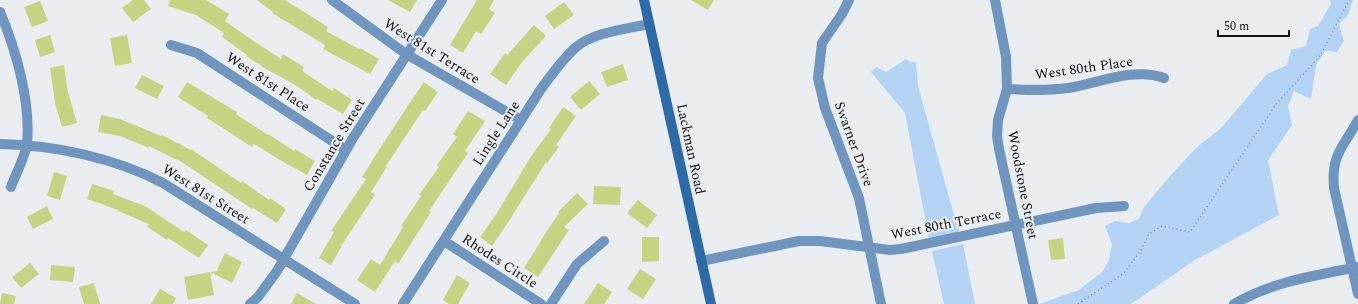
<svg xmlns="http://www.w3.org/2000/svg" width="1358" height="304" font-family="Spectral,serif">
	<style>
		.green { fill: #b4d3f4 }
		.building { fill: #c4d482 }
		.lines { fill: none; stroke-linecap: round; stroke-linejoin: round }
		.path { stroke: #8b8d8f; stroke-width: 1.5; stroke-dasharray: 1 3; stroke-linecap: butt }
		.minor { stroke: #7096bf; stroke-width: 10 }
		.secondary { stroke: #2e6aa6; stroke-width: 10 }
		.labels { text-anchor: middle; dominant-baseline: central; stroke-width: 4; stroke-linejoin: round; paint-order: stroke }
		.street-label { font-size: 14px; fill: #101112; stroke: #eaedef }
	</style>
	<rect width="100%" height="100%" fill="#eaedef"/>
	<path class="green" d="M1330 0H1353L1348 15 1339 24 1344 41 1337 52 1325 51 1316 65 1311 99 1294 91 1288 106 1292 125 1268 160 1279 215 1195 260 1131 304H1039L1079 290 1102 272 1109 260 1112 244 1105 226 1115 221 1129 223 1139 219 1144 207 1170 176 1196 148 1221 128 1267 74 1287 65 1291 50 1306 46 1310 29 1318 26 1331 4Z
		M906 59 910 62H916L918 86 959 233 929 239 905 113 871 72 876 67 886 72Z
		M963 244 975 304H944L932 251Z"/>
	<path class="building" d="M133 0H144L151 9 133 22 122 8Z
		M170 0H206L229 14 225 21 255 42 281 59 283 54 304 67 302 71 332 91 334 88 352 100 343 114 317 99 316 100 297 86 266 69 246 56 247 55 222 37 224 33 196 15 168 6Z
		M257 0H285L328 27 326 31 359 49 360 48 379 59 370 74 323 49 325 45 272 13 273 12Z
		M388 0H417L410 12Z
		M477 0H494L489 9 495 13 481 34 476 31 463 53 450 45Z
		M691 0H714L708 10Z
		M40 1 48 21 32 27 24 7Z
		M564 2 574 15 554 29 545 16Z
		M534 25 546 36 522 62 506 85 490 74 505 53 507 55Z
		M50 35 55 52 40 57 35 40Z
		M127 35 132 63 115 66 110 38Z
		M623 64 628 80 607 87 601 72Z
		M64 65 68 92 77 123 62 127 55 103 50 68Z
		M142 75 164 86 157 99 135 88Z
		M589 81 600 94 581 110 570 97Z
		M187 82 237 112 236 114 268 135V134L294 151 295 149 315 161 307 175 280 160 254 144 252 147 207 118 208 116 178 97Z
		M424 82 438 92 425 111 423 110 386 166 387 167 371 192 375 195 341 246H342L331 265 319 258 334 232 331 231 366 179 362 177 377 153 409 104Z
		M563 107 576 116 556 145 559 147 547 163 546 162 507 224 492 246 480 237 497 213 530 158 551 129 549 128Z
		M468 111 485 121 465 151 468 153 429 211 431 212 398 264 395 261 375 292 357 280 371 259 380 265 403 227 401 226 421 196 419 195 439 167 437 165 457 137 453 134Z
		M101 115 120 119 161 136 162 135 191 150V149L241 183 242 181 269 200 270 198 286 209 277 223 253 208 252 209 177 159V160L149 146V148L120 136 98 132Z
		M54 172 67 176 60 200 47 196Z
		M92 184 114 191 113 194 145 206 184 232 186 230 208 245 199 258 168 238 167 240 147 227 149 224 118 211V210L87 199Z
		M594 186 621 187 620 205 593 204Z
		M577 193 588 204 564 227 569 230 538 277 524 268 541 241V240L559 213 558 212Z
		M638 200 657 215 647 228 627 213Z
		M47 206 53 219 33 229 27 217Z
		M642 237H659V261L642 262Z
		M1063 238 1065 259 1051 260 1048 240Z
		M225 253 242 262 232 283 210 272 218 271 217 270Z
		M30 263 39 274 21 288 12 277Z
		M51 265 75 267 73 282 50 280Z
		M640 269 656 279 643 299 627 289Z
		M210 272 214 295 188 300 184 277Z
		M457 275 470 283 458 304H449L443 300Z
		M94 283 100 304H84L79 287Z
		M598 283 612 292 604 304H584Z
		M160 289 176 298 173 304H151Z
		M2 293 16 296 14 304H0Z
		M297 293 316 304H291Z"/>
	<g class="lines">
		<path class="path" d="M1078 304 1124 273 1141 250 1149 234 1162 226 1190 232 1277 103 1320 56 1349 0"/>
		<path class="minor" d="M332 0 406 54 521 120
			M849 0 842 14 822 43 818 78 825 108 859 198 881 304
			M995 0 1006 57 1007 89 998 120 997 136 999 149 1033 304
			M0 12C16 50 31 102 27 144 26 154 15 176 11 187
			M171 45 197 53 346 150
			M1007 89C1028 90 1047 91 1068 88 1099 83 1133 67 1164 78
			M1358 120C1343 148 1331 154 1334 188L1358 294
			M0 144C55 145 115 158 163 183L355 304
			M444 241 541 304
			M701 261 799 241H820L890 250 901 249 1096 208 1124 206
			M250 304 258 297 277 271 353 138 442 0
			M403 304 541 89C552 74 562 60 575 48 593 32 626 29 649 24
			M551 304 577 264 604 241
			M1234 304C1271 282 1317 275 1358 267"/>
		<path class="secondary" d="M644 0 711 304"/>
	</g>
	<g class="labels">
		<g class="street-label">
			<text transform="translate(432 51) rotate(32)">West 81st Terrace</text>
			<text transform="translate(1084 68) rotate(-8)">West 80th Place</text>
			<text transform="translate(268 82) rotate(33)">West 81st Place</text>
			<text transform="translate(496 133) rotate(-57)">Lingle Lane</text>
			<text transform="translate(854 144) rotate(70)">Swarner Drive</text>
			<text transform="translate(334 145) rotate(-59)">Constance Street</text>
			<text transform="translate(691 149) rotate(78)">Lackman Road</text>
			<text transform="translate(1023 185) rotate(79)">Woodstone Street</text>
			<text transform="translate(206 194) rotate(32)">West 81st Street</text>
			<text transform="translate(946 224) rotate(-11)">West 80th Terrace</text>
			<text transform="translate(500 261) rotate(33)">Rhodes Circle</text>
		</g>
	</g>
	<path d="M1218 30v6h71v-6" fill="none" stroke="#101112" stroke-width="2"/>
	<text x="1224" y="30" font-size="12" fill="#101112" stroke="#eaedef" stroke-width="3" paint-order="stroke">50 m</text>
</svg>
